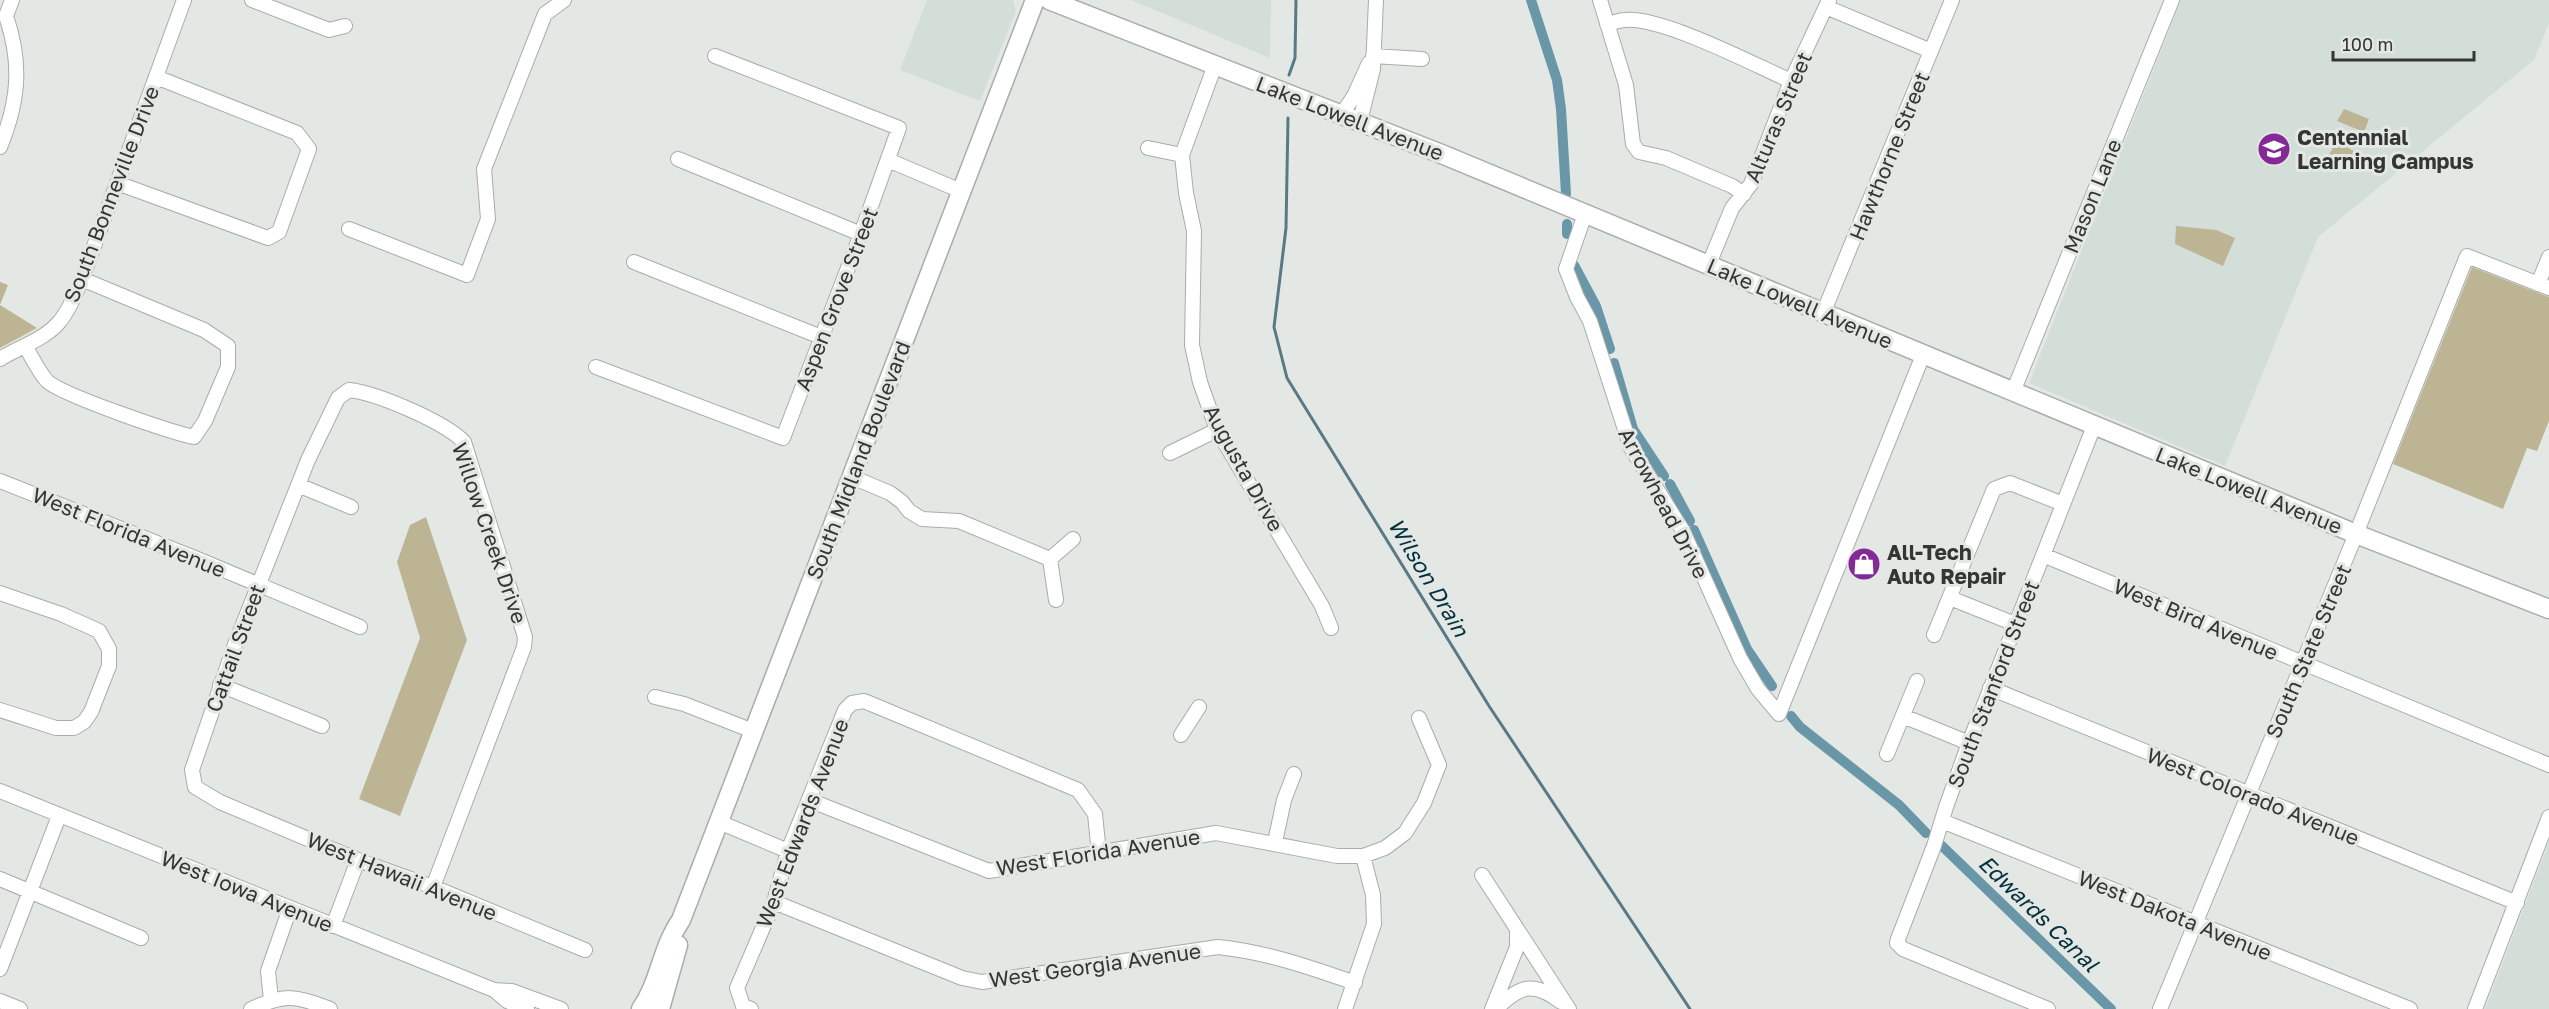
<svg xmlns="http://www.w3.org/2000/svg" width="2549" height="1009" font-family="'Golos Text',sans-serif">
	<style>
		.built { fill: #d2ded7 }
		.green { fill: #bdb494 }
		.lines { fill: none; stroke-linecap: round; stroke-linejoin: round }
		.stream { stroke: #597a85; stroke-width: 3 }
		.canal { stroke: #6997a8; stroke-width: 10 }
		.minor-casing { stroke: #a8acaa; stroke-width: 16 }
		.major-casing { stroke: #a8acaa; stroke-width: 21 }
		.minor { stroke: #fff; stroke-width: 14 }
		.major { stroke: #fff; stroke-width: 18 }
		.labels { text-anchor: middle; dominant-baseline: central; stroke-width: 6; stroke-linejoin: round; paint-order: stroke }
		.street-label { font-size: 21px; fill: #343534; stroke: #e4e8e5 }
		.poi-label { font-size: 21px; font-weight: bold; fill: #343534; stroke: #e4e8e5; text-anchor: start }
		.water-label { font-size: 22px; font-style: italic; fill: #04313e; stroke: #e4e8e5 }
	</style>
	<rect width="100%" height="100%" fill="#e4e8e5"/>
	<path class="built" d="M927 0H1013L1016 11 980 101 900 70Z
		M1131 0H1271L1270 58Z
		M2181 0H2549V23L2534 60 2318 237 2225 466 2029 383Z
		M2549 842V1009H2485Z"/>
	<path class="green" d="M2344 109 2369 119 2364 132 2337 121Z
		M2337 141 2355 152 2344 169 2327 158Z
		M2176 226 2216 230 2235 238 2223 266 2175 244Z
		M2472 267 2549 297V421L2537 451 2527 448 2503 509 2393 464Z
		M0 282 8 285 0 305 37 328 0 348Z
		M426 517 467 640 400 816 359 799 420 638 397 562 410 525Z"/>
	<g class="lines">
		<path class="stream" d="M1289 75 1295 58 1296 0
			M1288 118 1286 228 1274 327 1287 378 1489 706 1690 1009"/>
		<path class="canal" d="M1531 0 1557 80 1561 109 1566 194
			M1567 224V234
			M1574 265 1596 306 1610 349
			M1614 363 1633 429 1664 476
			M1670 484 1690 521
			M1694 530 1747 649 1772 686
			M1791 716 1800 727 1899 805 1926 833
			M1941 845 2111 1009"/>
		<g class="minor-casing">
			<path id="minor" d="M252 0 329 30 345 26
				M1600 0 1626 85 1633 144 1639 152 1666 158 1732 186 1744 194
				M1826 7 1931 51
				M1607 24C1613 23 1619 20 1625 20 1661 16 1755 65 1791 81
				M1373 56 1422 59
				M1215 65 1182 155 1186 193 1194 231 1192 345 1200 382 1217 430 1322 606 1331 628
				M1342 114 1354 96 1369 63
				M1360 121 1373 69 1376 0
				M0 147C19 101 22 63 6 16L12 0
				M1148 148 1182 155
				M678 159 861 234
				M888 160 961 191
				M117 183 268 238 279 232 309 149 297 133 156 77
				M1585 214 1566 269 1577 297 1590 321 1631 448 1683 531 1740 658 1758 689 1779 714 1923 355
				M349 229 467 275 488 219 484 169 545 14 564 0
				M634 262 821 337
				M1709 264 1732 208 1751 184 1791 81 1829 0
				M2538 284 2549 257
				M1824 311 1952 0
				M25 346C32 357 38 371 47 381 62 395 170 432 194 437L205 421 228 367V346L204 330 82 279
				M0 359C19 347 46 339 60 321 70 309 76 293 82 279L184 0
				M596 367 783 438 861 234 899 128 715 56
				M2013 392 2172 0
				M1170 453 1217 430
				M852 477 890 493 902 502 909 511 922 519 959 521 1050 559
				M0 481 195 558 360 627
				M298 485 351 507
				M2043 555 2549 765
				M1050 559 1056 600
				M1050 559 1073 539
				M0 593 61 614 99 631 109 649V666L91 712 84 722 74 728H56L0 710
				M1950 598 2015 624
				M1934 635 1994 489 2010 483 2063 504
				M220 685 322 726
				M1990 688 2517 903
				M655 697 684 704 753 731
				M1903 716 1969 743
				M1181 735 1199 707
				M1887 754 1917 681
				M0 791 494 990 512 991 561 1009
				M809 800 989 871 1216 833 1337 856H1363L1385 848 1405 833 1424 803 1439 765 1419 718
				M1942 821 2410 1009
				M719 822 788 851
				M1275 842 1284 800 1294 774
				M1482 875 1569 1009
				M0 879 141 938
				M433 887 524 647 525 637 464 442C445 422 377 393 349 390L338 398 308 460 234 647 192 770 195 787 220 802 358 860 433 887 585 950
				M774 902 962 978 982 982 1218 947C1266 952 1309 967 1355 983
				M333 926 358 860
				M0 969 59 816
				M494 990 507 1001 527 1009
				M271 1000 268 971 290 908
				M0 1001 20 1009
				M251 1009C284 994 296 995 330 1009
				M751 1009 743 1006 737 988 774 902 788 851 845 710 852 703 864 701 1078 790 1095 814 1099 854
				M1345 1009 1374 924 1373 895 1363 856
				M1492 1009 1517 947V929
				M1496 1009C1520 985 1534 981 1561 1002
				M2048 1009 1903 949 1897 943 1898 939 1934 846 1946 807 1969 743 2094 426
				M2160 1009 2356 534 2467 256 2549 288
				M2475 1009 2549 817"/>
		</g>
		<g class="major-casing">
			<path id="major" d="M1049 0 1444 155 2356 534 2549 609
				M641 1009C660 982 661 949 681 920L1035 0
				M660 1009 678 945"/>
		</g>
		<use href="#minor" class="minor"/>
		<use href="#major" class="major"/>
	</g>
	<defs>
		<g id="school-disc" transform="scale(1.725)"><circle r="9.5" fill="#842a96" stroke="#e4e8e5"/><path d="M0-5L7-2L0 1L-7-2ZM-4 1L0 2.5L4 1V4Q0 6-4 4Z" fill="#fff"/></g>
		<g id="shop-disc" transform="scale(1.725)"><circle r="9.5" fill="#842a96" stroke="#e4e8e5"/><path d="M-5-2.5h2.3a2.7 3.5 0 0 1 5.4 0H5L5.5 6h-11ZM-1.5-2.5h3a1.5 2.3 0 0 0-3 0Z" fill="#fff"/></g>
	</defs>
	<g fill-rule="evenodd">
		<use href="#school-disc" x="2274" y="149"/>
		<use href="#shop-disc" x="1864" y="564"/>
	</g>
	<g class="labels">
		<g class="street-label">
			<text transform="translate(1778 117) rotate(-67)">Alturas Street</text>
			<text transform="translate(1350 118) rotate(21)">Lake Lowell Avenue</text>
			<text transform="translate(1889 156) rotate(-68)">Hawthorne Street</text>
			<text transform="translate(111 194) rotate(-69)">South Bonneville Drive</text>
			<text transform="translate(2092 196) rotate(-68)">Mason Lane</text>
			<text transform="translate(836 299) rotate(-69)">Aspen Grove Street</text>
			<text transform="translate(1800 303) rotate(23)">Lake Lowell Avenue</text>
			<text transform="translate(858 460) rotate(-69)">South Midland Boulevard</text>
			<text transform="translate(1244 468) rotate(61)">Augusta Drive</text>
			<text transform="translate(2249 490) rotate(22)">Lake Lowell Avenue</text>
			<text transform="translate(1664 503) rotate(62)">Arrowhead Drive</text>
			<text transform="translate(129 532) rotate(22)">West Florida Avenue</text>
			<text transform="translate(490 533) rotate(71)">Willow Creek Drive</text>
			<text transform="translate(2196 619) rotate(23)">West Bird Avenue</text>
			<text transform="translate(235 648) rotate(-70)">Cattail Street</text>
			<text transform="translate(2308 651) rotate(-67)">South State Street</text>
			<text transform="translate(1993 684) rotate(-69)">South Stanford Street</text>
			<text transform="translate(2253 796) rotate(22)">West Colorado Avenue</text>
			<text transform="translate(802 823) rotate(-69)">West Edwards Avenue</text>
			<text transform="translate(1098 852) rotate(-9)">West Florida Avenue</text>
			<text transform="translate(402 876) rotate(22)">West Hawaii Avenue</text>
			<text transform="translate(247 891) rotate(22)">West Iowa Avenue</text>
			<text transform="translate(2175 915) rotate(22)">West Dakota Avenue</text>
			<text transform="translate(1095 965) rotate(-8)">West Georgia Avenue</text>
		</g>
		<g class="poi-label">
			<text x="2297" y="137">Centennial<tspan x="2297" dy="24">Learning Campus</tspan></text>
			<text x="1887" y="552">All-Tech<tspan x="1887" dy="24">Auto Repair</tspan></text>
		</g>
		<g class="water-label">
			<text transform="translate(1429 577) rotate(59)">Wilson Drain</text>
			<text transform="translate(2039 913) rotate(44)">Edwards Canal</text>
		</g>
	</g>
	<path d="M2333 51v9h141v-9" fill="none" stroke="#343534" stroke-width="3"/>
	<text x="2342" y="51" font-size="18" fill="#343534" stroke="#e4e8e5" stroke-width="4.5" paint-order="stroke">100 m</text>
</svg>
